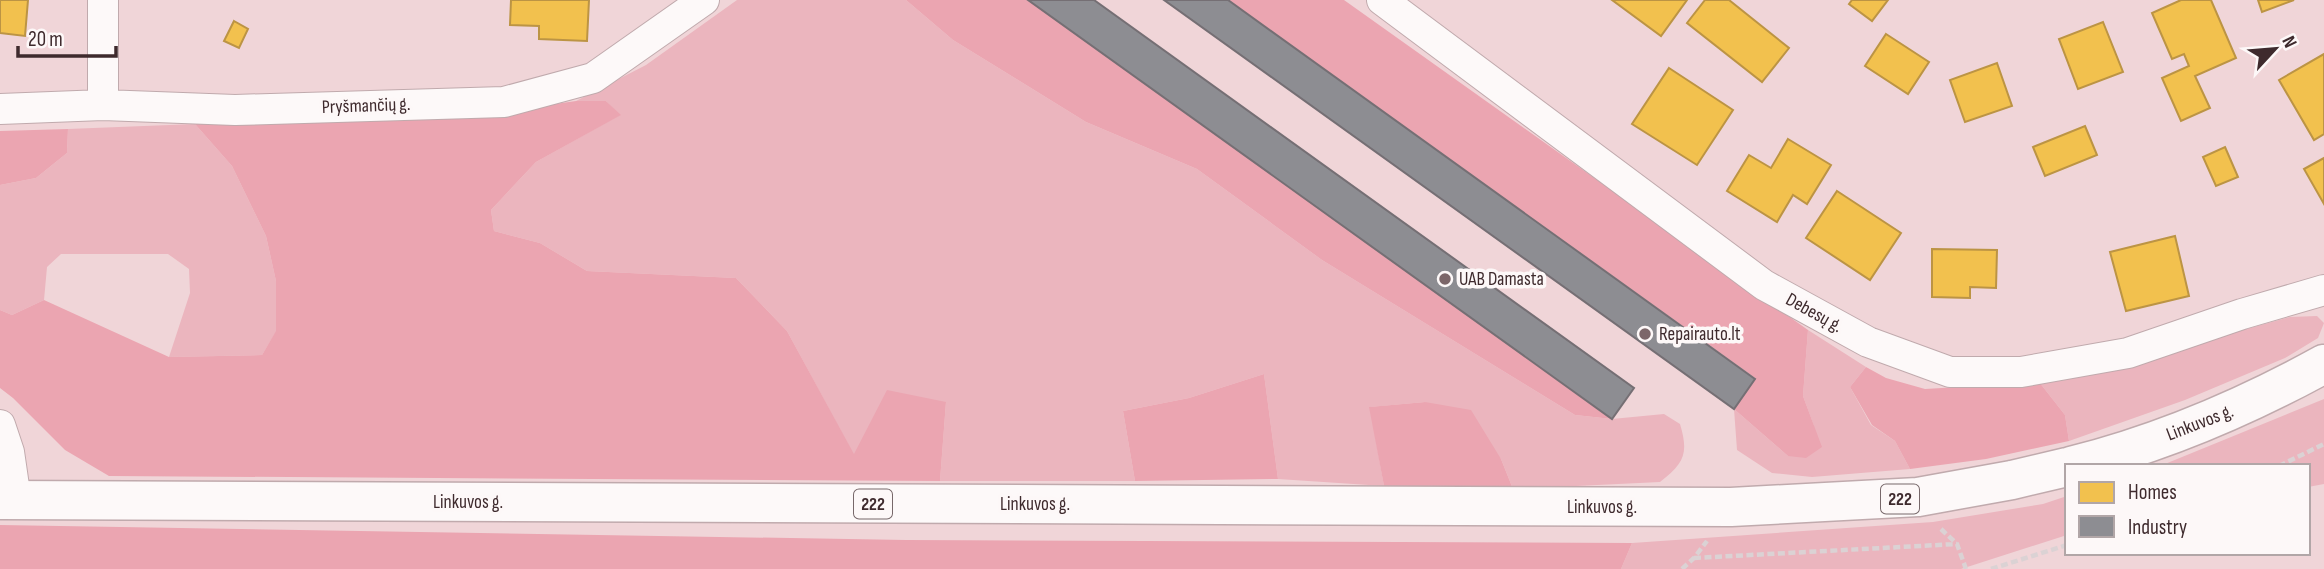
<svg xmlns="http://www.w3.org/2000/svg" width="2324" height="569" font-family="'Sofia Sans Condensed',sans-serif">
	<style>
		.green { fill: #ebb5be }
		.forest { fill: #eba5b1 }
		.homes { fill: #f2c14e; stroke: #bc9444; stroke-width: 2 }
		.industry { fill: #8d8d92; stroke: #756f74; stroke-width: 2 }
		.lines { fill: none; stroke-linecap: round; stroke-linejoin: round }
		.street-casing { stroke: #c0aaad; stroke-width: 32 }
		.primary-casing { stroke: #c0aaad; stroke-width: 41 }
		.path { stroke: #dbd2d4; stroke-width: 4.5; stroke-dasharray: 7 3.5; stroke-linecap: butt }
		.street { stroke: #fdf9f9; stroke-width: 30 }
		.primary { stroke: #fdf9f9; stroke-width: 38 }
		.poi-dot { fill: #7c6669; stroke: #fdf8f8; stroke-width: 2.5 }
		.labels { text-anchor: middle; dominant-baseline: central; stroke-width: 7; stroke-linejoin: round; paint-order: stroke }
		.shield { fill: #fdf8f8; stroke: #77686a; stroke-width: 2 }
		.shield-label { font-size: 18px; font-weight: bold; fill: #3e2a2d }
		.street-label { font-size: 19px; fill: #3e2a2d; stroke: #fdf8f8 }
		.poi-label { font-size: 19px; fill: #3e2a2d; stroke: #fdf8f8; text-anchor: start }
	</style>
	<rect width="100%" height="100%" fill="#f0d5d8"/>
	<path class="green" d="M737 0H906L953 40 1086 122 1197 169 1322 260 1575 415 1612 419 1664 414 1680 424C1689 454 1684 463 1660 482L1513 489 1501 459 1425 402 1370 407 1384 486 1278 479 1264 374 1189 398 1123 411 1135 481H940L946 402 854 455 787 331 736 278 587 271 540 243 494 231 491 210 536 162 620 115 606 101H576L646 65Z
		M195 124 232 166 266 236 276 281V332L262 355 169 357 190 293 189 269 168 254H61L47 267 44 300 12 315 0 310V185L36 178 67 153 68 129Z
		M2317 316 2324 323 2318 338 2285 358 2185 400 2069 441 2065 415 2036 378 2203 341 2290 317Z
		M1808 330 1866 367 1850 387 1871 425 1895 441 1910 469 1812 477 1772 473 1737 450 1734 409 1788 456 1814 426 1803 396Z
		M2324 399V484L2308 487V466H2160Z
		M2067 496V535L1961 569H1621L1632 543 1933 522 2043 504Z"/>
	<path class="forest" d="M906 0H1028L1612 419 1575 415 1322 260 1197 169 1086 122 953 40Z
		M1228 0H1344L1808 330 1803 396 1822 447 1806 458 1788 456 1734 409 1755 378Z
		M576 101H606L621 115 536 162 491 210 494 231 540 243 587 271 736 278 787 331 854 454 887 390 946 402 940 481 109 476 65 450 13 398 0 388V310L12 315 44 300 169 357 262 355 276 331V281L266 236 232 166 195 124 458 118Z
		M68 129 67 153 36 178 0 185V131Z
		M1866 367 1886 378 1925 389 1976 386 2036 378 2065 415 2069 441 1986 459 1910 469 1895 441 1872 425 1850 387Z
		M1264 374 1278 479 1135 481 1123 411 1189 398Z
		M1425 402 1471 410 1501 459 1513 489 1384 486 1369 407Z
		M0 525 906 540 1632 543 1621 569H0Z"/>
	<path class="homes" d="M0 0H28L25 36 0 33Z
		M511 0H589L587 41 539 39V26L510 25Z
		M1612 0H1687L1661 36Z
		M1705 0H1729L1789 48 1762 82 1687 23Z
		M1852 0H1888L1872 21 1849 4Z
		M2181 0H2211L2236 58 2195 76 2210 108 2181 121 2162 78 2189 66 2184 54 2172 59 2152 13Z
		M2258 0H2294L2262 12Z
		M234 21 248 29 239 48 224 41Z
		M2103 22 2123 72 2078 89 2059 39Z
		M1886 34 1929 62 1908 94 1865 66Z
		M2324 54V134L2314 140 2279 80Z
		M1997 63 2012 106 1965 122 1950 80Z
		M1669 68 1733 110 1697 165 1632 124Z
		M2085 126 2097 155 2045 176 2033 147Z
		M1788 139 1831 165 1807 204 1793 195 1777 222 1727 191 1749 155 1771 168Z
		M2225 147 2238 177 2216 186 2203 157Z
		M2324 158V204L2304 169Z
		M1837 191 1901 233 1870 280 1806 238Z
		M2175 236 2189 296 2126 311 2110 252Z
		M1932 249 1997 250 1996 288 1970 287V298L1932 297Z"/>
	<path class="industry" d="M1028 0H1094L1634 388 1612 419Z
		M1164 0H1228L1755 379 1734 409Z"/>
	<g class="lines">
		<g class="street-casing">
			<path id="street" d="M1382 0 1764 285 1868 342 1950 372H2021L2128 353 2242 314 2324 290
				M103 105V0
				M0 109 103 105 235 110 504 102 593 78 704 0
				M0 425 9 452 16 500"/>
		</g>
		<g class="primary-casing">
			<path id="primary" d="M2071 466C2159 444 2244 408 2324 364
				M0 500 1731 507 1918 497 2012 480 2067 467"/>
		</g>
		<path class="path" d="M2279 466 2324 444
			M1941 529 1957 544 1966 569
			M1694 558 1957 544
			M1682 569 1694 558 1707 541
			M1991 569 2067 545"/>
		<use href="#street" class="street"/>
		<use href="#primary" class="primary"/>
	</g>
	<g class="poi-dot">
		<circle cx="1445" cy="279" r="7"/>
		<circle cx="1645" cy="334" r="7"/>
	</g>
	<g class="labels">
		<g class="shield">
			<rect x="1881" y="484.5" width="38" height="29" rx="5"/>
			<rect x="854" y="489.5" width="38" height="29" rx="5"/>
		</g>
		<g class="shield-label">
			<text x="1900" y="499">222</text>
			<text x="873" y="504">222</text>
		</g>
		<g class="street-label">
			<text transform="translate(366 106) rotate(-2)">Pryšmančių g.</text>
			<text transform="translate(1814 313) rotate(29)">Debesų g.</text>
			<text transform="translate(2200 423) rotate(-21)">Linkuvos g.</text>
			<text x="468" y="502">Linkuvos g.</text>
			<text x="1035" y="504">Linkuvos g.</text>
			<text x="1602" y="507">Linkuvos g.</text>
		</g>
		<g class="poi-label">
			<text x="1459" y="279">UAB Damasta</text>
			<text x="1659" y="334">Repairauto.lt</text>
		</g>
	</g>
	<rect x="2065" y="464" width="245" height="91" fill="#fdf8f8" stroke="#b1a6a7" stroke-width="2"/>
	<rect x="2079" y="482" width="35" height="21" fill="#f2c14e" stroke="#b1a6a7" stroke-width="2"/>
	<text x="2128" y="499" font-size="21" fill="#3e2a2d">Homes</text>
	<rect x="2079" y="516" width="35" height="21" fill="#8d8d92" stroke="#b1a6a7" stroke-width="2"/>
	<text x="2128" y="534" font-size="21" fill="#3e2a2d">Industry</text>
	<g transform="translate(2275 49) rotate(64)" stroke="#fdf8f8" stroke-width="5" paint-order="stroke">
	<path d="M0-5L12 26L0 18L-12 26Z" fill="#3e2a2d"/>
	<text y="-10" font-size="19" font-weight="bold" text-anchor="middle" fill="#3e2a2d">N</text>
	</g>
	<path d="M18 46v10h98v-10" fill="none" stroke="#3e2a2d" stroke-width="3.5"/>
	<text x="28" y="46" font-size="21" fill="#3e2a2d" stroke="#fdf8f8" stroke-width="5" paint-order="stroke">20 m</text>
</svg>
